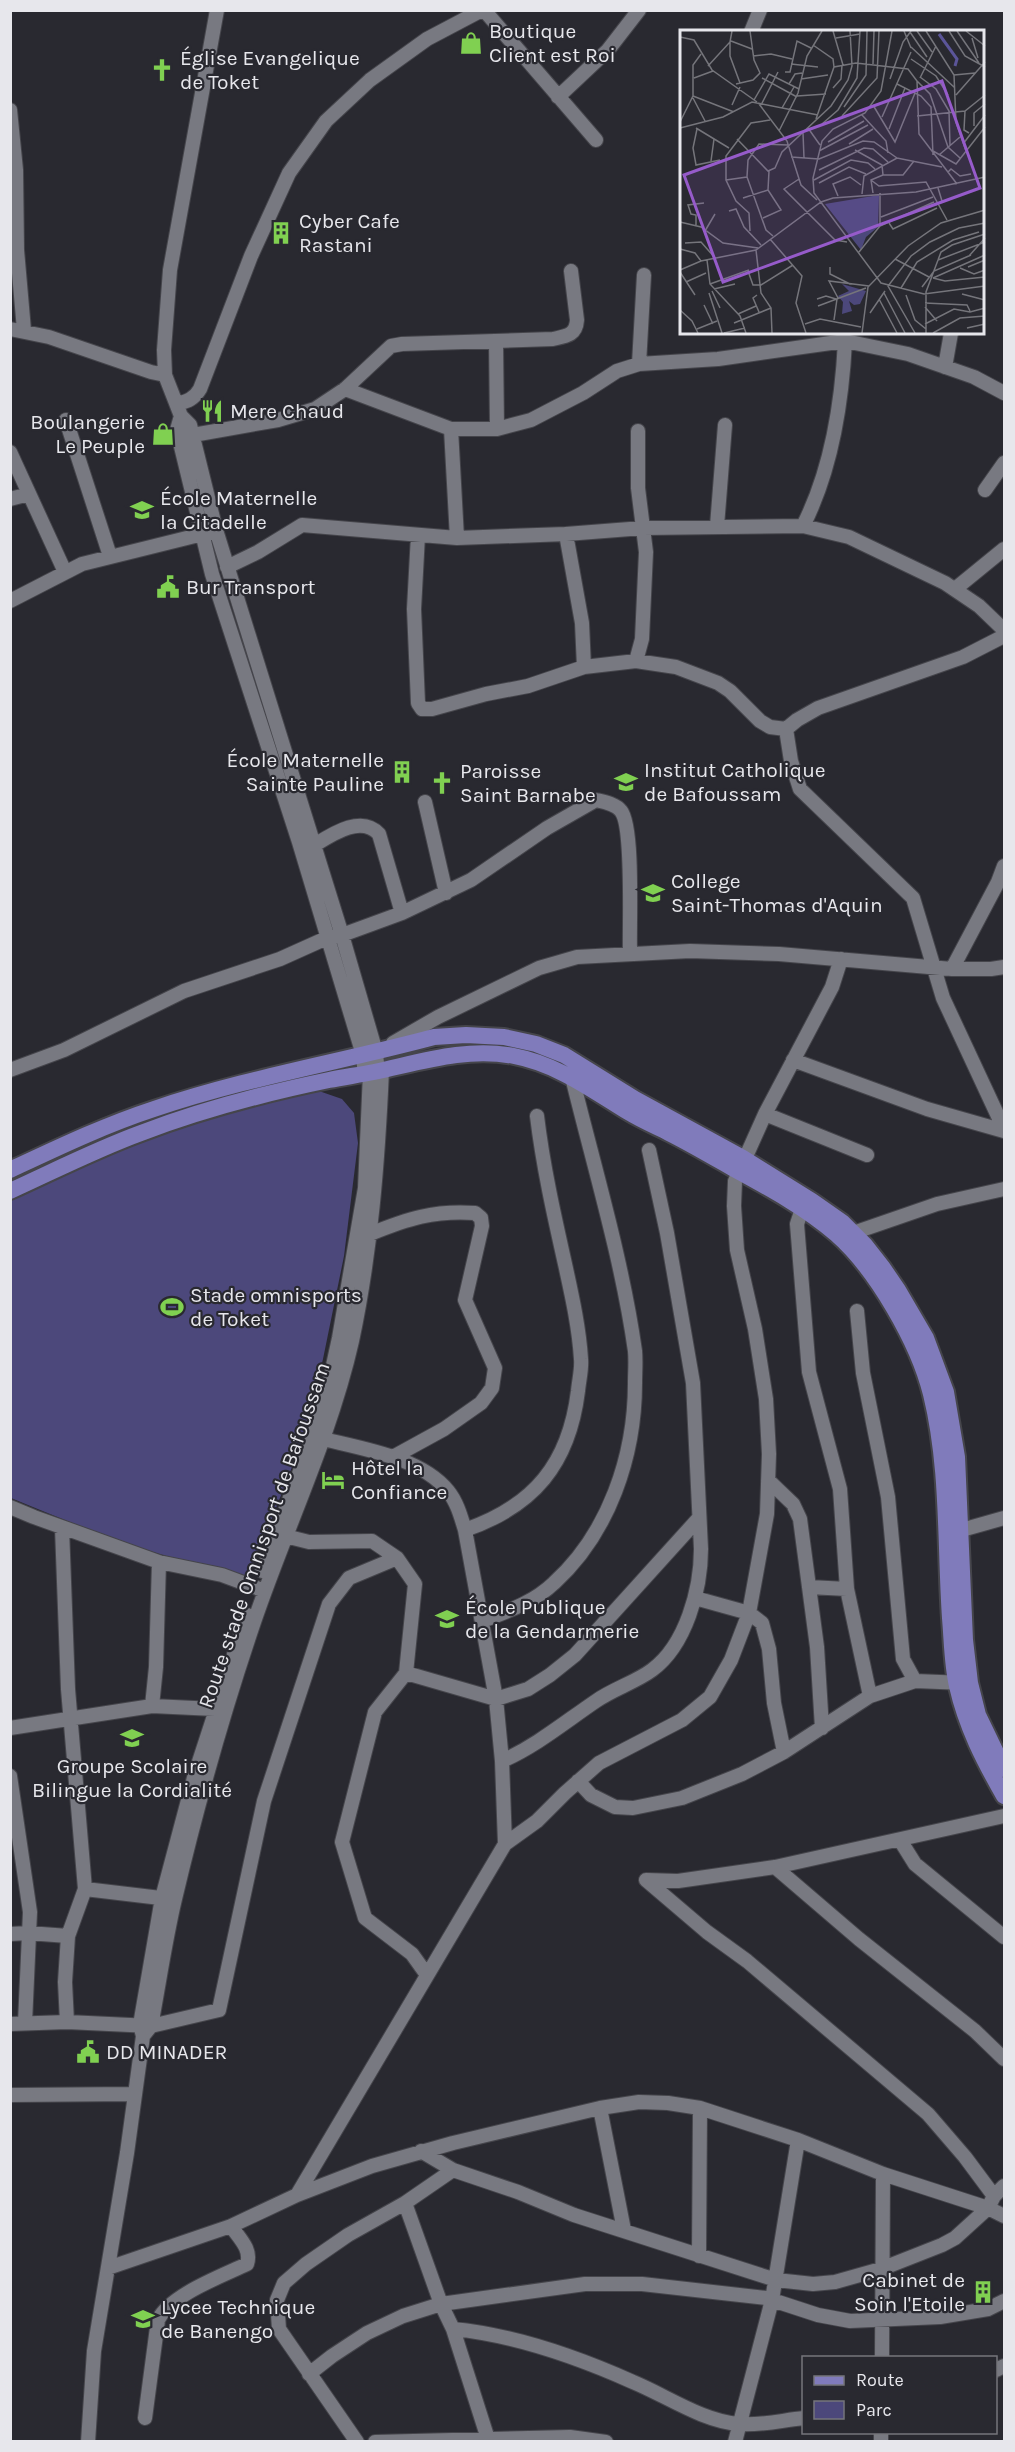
<svg xmlns="http://www.w3.org/2000/svg" width="1015" height="2452" font-family="Karla,sans-serif">
	<style>
		.green { fill: #4c487b }
		.lines { fill: none; stroke-linecap: round; stroke-linejoin: round }
		.minor-casing { stroke: #45454b; stroke-width: 16 }
		.major-casing { stroke: #45454b; stroke-width: 20 }
		.minor { stroke: #787981; stroke-width: 14 }
		.major { stroke: #807bbb; stroke-width: 16 }
		.labels { text-anchor: middle; dominant-baseline: central; stroke-width: 4.5; stroke-linejoin: round; paint-order: stroke }
		.poi-label { font-size: 21px; fill: #e7e7ec; stroke: #292930; text-anchor: start }
		.street-label { font-size: 21px; fill: #e7e7ec; stroke: #292930 }
		.inset-river { fill: none; stroke: #5b5599; stroke-width: 3 }
		.inset-road { fill: none; stroke: #75757b; stroke-width: 1.5 }
		.view { fill: #965bca; fill-opacity: 0.15; stroke: #965bca; stroke-width: 3 }
		.inset-edge { fill: none; stroke: #e7e7ec; stroke-width: 3 }
	</style>
	<rect width="100%" height="100%" fill="#292930"/>
	<path class="green" d="M316 1090 342 1099 354 1113 358 1143 344 1256 323 1359 303 1439 247 1582C219 1569 191 1564 163 1555 111 1540 60 1518 11 1498V1197C109 1154 210 1112 316 1090Z"/>
	<g class="lines">
		<g class="minor-casing">
			<path id="minor" d="M484 10 596 140
				M751 32 760 10
				M558 97 608 50 639 10
				M10 110 16 170 17 250 24 330
				M10 329 49 337 151 372 165 375
				M496 341 497 429
				M639 364 644 275
				M945 367 951 333
				M345 389 451 429H497L531 420 583 393 617 371 639 364 718 359 845 341 908 354 974 377 1004 393
				M177 404C188 401 194 399 200 389L251 256 289 173 326 121 370 80 427 39 482 10
				M181 416 177 430 212 574 299 842 363 1055 364 1066 370 1073 365 1188 339 1338 327 1393 313 1437 262 1571
				M66 420 110 556
				M451 429 457 538
				M193 435 278 420 315 409 345 389 391 346 402 344 553 339C567 336 576 335 577 320L571 271
				M10 452 65 572
				M985 490 1004 463
				M10 499 29 494
				M717 526 725 425
				M803 526C831 471 842 403 845 341
				M566 534 582 623 584 667
				M418 535 414 609 418 703 422 709H432L486 694 528 686 584 667 636 661 676 667 718 683 730 691 760 721 770 727 786 729
				M227 567 258 552 302 525 457 538 566 534 643 528 803 526 849 537 945 583 979 606 1004 630
				M955 589 1004 549
				M10 601 82 564 211 532
				M1004 636 963 657 818 708 797 720 786 729 791 761 800 789 913 898 943 998 1004 1129
				M636 661 642 639 646 552 638 488V431
				M425 802 446 893
				M313 846C331 835 361 814 379 834L402 913
				M952 969 998 882 1004 866
				M393 1043 438 1017 539 968 577 957 690 951 779 954 952 969H991L1004 967
				M793 1060 927 1109 1004 1131
				M10 1070 64 1050 184 991 280 959 329 937 342 935 402 913 471 880 547 828 596 800C605 802 616 804 621 811 634 827 629 928 630 953
				M765 1114 867 1155
				M802 1209 797 1224 809 1372 840 1489 847 1589 870 1696
				M853 1233 937 1204 1004 1189
				M370 1234C407 1219 434 1210 475 1213L481 1218 482 1226 465 1300 495 1368 492 1388 481 1403 444 1429 393 1457
				M857 1311 863 1373 888 1497 903 1659 915 1681
				M768 1480 793 1504 800 1519 817 1647 822 1728
				M10 1507 34 1517 159 1562 222 1575 265 1591
				M62 1528 68 1689 85 1889 68 1936 65 1982 67 2022
				M465 1530C534 1506 569 1464 578 1391 579 1380 582 1369 581 1359 579 1327 572 1296 565 1264 554 1215 543 1166 537 1116
				M951 1533 1004 1518
				M285 1536 309 1542 372 1541 397 1558 415 1584 406 1673 496 1699 528 1689 550 1675 575 1655 699 1518
				M809 1587 847 1589
				M695 1598 749 1613 762 1623 769 1649 774 1703 784 1752
				M482 1621C508 1611 533 1603 554 1583 609 1533 635 1456 635 1383 635 1373 636 1361 635 1351 622 1259 594 1167 572 1077
				M406 1673 375 1712 342 1842 365 1918 412 1954 427 1975
				M152 1706 156 1667 159 1562
				M10 1728 152 1706 215 1709
				M502 1761C536 1746 565 1722 596 1701 613 1689 636 1682 652 1670 686 1645 701 1589 701 1549L693 1383 667 1233 649 1150
				M10 1776 30 1912 25 2023
				M578 1781 591 1795 615 1807 633 1808 682 1798 742 1774 784 1752 870 1696 915 1681 965 1683
				M900 1840 915 1864 1004 1937
				M505 1844 537 1821 565 1793 599 1763 682 1720 710 1697 731 1660 749 1613 767 1514 769 1454 766 1399 755 1329 737 1250 734 1206 735 1181 765 1114 832 987 841 959
				M775 1867 859 1939 975 2031 1004 2059
				M85 1889 169 1899
				M10 1934 28 1933 68 1936
				M10 2024 67 2022 151 2026 219 2010 264 1801 329 1604 349 1578 397 1558
				M143 2036 151 2026C159 1984 165 1941 175 1899 197 1806 223 1713 254 1622 286 1528 330 1438 352 1341 371 1252 378 1161 382 1070L377 1064 376 1052 342 935 216 530 190 425 181 416 165 375 164 350 170 270 217 10
				M10 2095 135 2094
				M600 2108 624 2230
				M421 2151 453 2170 518 2192 574 2215 776 2280 813 2284 835 2282 881 2269 942 2245 955 2238 988 2208 994 2196 1004 2186
				M297 2195 505 1844 502 1761 496 1699 465 1530C461 1517 457 1502 448 1491 420 1456 357 1448 315 1437
				M994 2196 965 2157 928 2114 747 1961 707 1932 646 1880 678 1881 775 1867 1004 1816
				M405 2203 441 2304 453 2329 488 2439
				M699 2256 700 2108
				M108 2268 231 2226 297 2195 372 2166 453 2143 600 2108 639 2102 668 2103 700 2108 798 2140 883 2174 988 2208 1004 2216
				M453 2329C515 2335 577 2357 633 2382 667 2396 702 2421 739 2424 760 2426 783 2420 804 2418
				M882 2358 883 2174
				M996 2370 1004 2366
				M309 2374 332 2356 367 2333 403 2316 441 2304 585 2284H642L766 2298 818 2315 850 2321 940 2317 988 2309 1004 2301
				M145 2418 158 2320C170 2295 222 2276 247 2264 252 2249 239 2238 231 2226
				M88 2442 94 2351 127 2153 143 2036 140 2025 162 1898 195 1774 247 1615
				M357 2442 279 2329 277 2300 284 2283 306 2264 348 2235 405 2203 453 2170
				M375 2442 570 2437 606 2442
				M735 2442 772 2300 798 2140
				M881 2442V2432"/>
		</g>
		<g class="major-casing">
			<path id="major" d="M10 1170C57 1148 105 1125 154 1109 245 1078 341 1062 434 1037L466 1035 504 1037 536 1044 564 1055 635 1099 743 1158 812 1201 842 1222 865 1245 883 1268 898 1290 926 1338 946 1392 957 1457 965 1640 970 1683 978 1715 1004 1769
				M10 1191C54 1171 97 1149 141 1133 201 1110 266 1093 329 1080 344 1077 359 1075 374 1072 421 1062 466 1047 514 1056 557 1064 592 1090 628 1112 641 1120 655 1126 669 1133 691 1144 713 1157 734 1169 769 1188 806 1208 836 1234 876 1269 918 1342 931 1394 949 1467 945 1544 950 1618 952 1641 952 1664 957 1686 966 1726 984 1761 1004 1796"/>
		</g>
		<use href="#minor" class="minor"/>
		<use href="#major" class="major"/>
	</g>
	<defs>
		<g id="shop-bare" transform="scale(1.8)"><path d="M-5-2.5h2.3a2.7 3.5 0 0 1 5.4 0H5L5.5 6h-11ZM-1.5-2.5h3a1.5 2.3 0 0 0-3 0Z" fill="#80d051" stroke="#292930" stroke-width="2.5" paint-order="stroke"/></g>
		<g id="church-bare" transform="scale(1.8)"><path d="M-1.2-6h2.4v3.5h3.3v2.4h-3.3V6h-2.4V-.1h-3.3v-2.4h3.3Z" fill="#80d051" stroke="#292930" stroke-width="2.5" paint-order="stroke"/></g>
		<g id="building-bare" transform="scale(1.8)"><path d="M-4-6H4V6H1V3H-1V6H-4ZM-2.5-4.3h1.7v1.8h-1.7ZM.8-4.3h1.7v1.8H.8ZM-2.5-1h1.7V.8h-1.7ZM.8-1h1.7V.8H.8Z" fill="#80d051" stroke="#292930" stroke-width="2.5" paint-order="stroke"/></g>
		<g id="restaurant-bare" transform="scale(1.8)"><path d="M-5-6h1v4h1v-4h1v4h1v-4h1v5L-1.5 .5V6h-2V.5L-5-1ZM5-6V6H3V1.5H1.5Q1.5-4 5-6Z" fill="#80d051" stroke="#292930" stroke-width="2.5" paint-order="stroke"/></g>
		<g id="school-bare" transform="scale(1.8)"><path d="M0-5L7-2L0 1L-7-2ZM-4 1L0 2.5L4 1V4Q0 6-4 4Z" fill="#80d051" stroke="#292930" stroke-width="2.5" paint-order="stroke"/></g>
		<g id="civic-bare" transform="scale(1.8)"><path d="M-.6-6.5H3V-4.5H.6V-3L4-1V1h2V6H-6V1h2V-1L-.6-3ZM-1.2 2.5V6h2.4V2.5Z" fill="#80d051" stroke="#292930" stroke-width="2.5" paint-order="stroke"/></g>
		<g id="stadium-bare" transform="scale(1.8)"><path d="M0-5a6.5 5 0 1 0 0 10a6.5 5 0 1 0 0-10ZM-3.5-1.8h7v3.6h-7Z" fill="#80d051" stroke="#292930" stroke-width="2.5" paint-order="stroke"/></g>
		<g id="hotel-bare" transform="scale(1.8)"><path d="M-6-4.5h1.5V1H6V5H4.5V3h-9V5H-6ZM-4 0a1.8 1.8 0 1 1 3.6 0ZM.5 0V-2.5h3Q6-2.5 6 0Z" fill="#80d051" stroke="#292930" stroke-width="2.5" paint-order="stroke"/></g>
	</defs>
	<g fill-rule="evenodd">
		<use href="#shop-bare" x="471" y="43"/>
		<use href="#church-bare" x="162" y="70"/>
		<use href="#building-bare" x="281" y="233"/>
		<use href="#restaurant-bare" x="212" y="411"/>
		<use href="#shop-bare" x="163" y="434"/>
		<use href="#school-bare" x="142" y="510"/>
		<use href="#civic-bare" x="168" y="587"/>
		<use href="#building-bare" x="402" y="772"/>
		<use href="#school-bare" x="626" y="782"/>
		<use href="#church-bare" x="442" y="783"/>
		<use href="#school-bare" x="653" y="893"/>
		<use href="#stadium-bare" x="172" y="1307"/>
		<use href="#hotel-bare" x="333" y="1480"/>
		<use href="#school-bare" x="447" y="1619"/>
		<use href="#school-bare" x="132" y="1738"/>
		<use href="#civic-bare" x="88" y="2052"/>
		<use href="#building-bare" x="983" y="2292"/>
		<use href="#school-bare" x="143" y="2319"/>
	</g>
	<g class="labels">
		<g class="poi-label">
			<text x="489" y="31">Boutique<tspan x="489" dy="24">Client est Roi</tspan></text>
			<text x="180" y="58">Église Evangelique<tspan x="180" dy="24">de Toket</tspan></text>
			<text x="299" y="221">Cyber Cafe<tspan x="299" dy="24">Rastani</tspan></text>
			<text x="230" y="411">Mere Chaud</text>
			<text x="145" y="422" text-anchor="end">Boulangerie<tspan x="145" dy="24">Le Peuple</tspan></text>
			<text x="160" y="498">École Maternelle<tspan x="160" dy="24">la Citadelle</tspan></text>
			<text x="186" y="587">Bur Transport</text>
			<text x="384" y="760" text-anchor="end">École Maternelle<tspan x="384" dy="24">Sainte Pauline</tspan></text>
			<text x="644" y="770">Institut Catholique<tspan x="644" dy="24">de Bafoussam</tspan></text>
			<text x="460" y="771">Paroisse<tspan x="460" dy="24">Saint Barnabe</tspan></text>
			<text x="671" y="881">College<tspan x="671" dy="24">Saint-Thomas d'Aquin</tspan></text>
			<text x="190" y="1295">Stade omnisports<tspan x="190" dy="24">de Toket</tspan></text>
			<text x="351" y="1468">Hôtel la<tspan x="351" dy="24">Confiance</tspan></text>
			<text x="465" y="1607">École Publique<tspan x="465" dy="24">de la Gendarmerie</tspan></text>
			<text x="132" y="1766" text-anchor="middle">Groupe Scolaire<tspan x="132" dy="24">Bilingue la Cordialité</tspan></text>
			<text x="106" y="2052">DD MINADER</text>
			<text x="965" y="2280" text-anchor="end">Cabinet de<tspan x="965" dy="24">Soin l'Etoile</tspan></text>
			<text x="161" y="2307">Lycee Technique<tspan x="161" dy="24">de Banengo</tspan></text>
		</g>
		<g class="street-label">
			<text transform="translate(264 1535) rotate(-71)">Route stade Omnisport de Bafoussam</text>
		</g>
	</g>
	<g transform="translate(680 30)">
		<rect width="304" height="304" fill="#292930"/>
		<path d="M199 165 198 197 186 207 181 220 145 174ZM162 254 186 261 180 274 174 275 169 271 172 281 162 284 163 272 158 266 169 261Z" fill="#4c487b"/>
		<path class="inset-river" d="M259 4 277 29 275 36"/>
		<path class="inset-road" d="M153 1 163 35M212 1 201 61 185 83 153 99 142 111 133 148 134 163 201 253 244 264 305 256M224 1 231 18M237 1 252 22M246 1 274 45 276 92 286 121M269 1 285 26 305 37M277 1 299 33M286 1 305 16M230 2 247 27M0 7 14 10 32 40 77 72M156 8 180 4M292 8 298 28M51 11 72 19M50 12V26L60 53M133 15 153 29 154 37M231 17 275 58M73 26 91 24 112 29M231 29 256 46 268 65M111 34 138 37M193 34 194 1M28 36 50 12 52 1M105 42H110L117 11 131 18M274 45 295 43M240 47 256 59 269 81 270 115M14 48 33 41M82 48 117 67M240 48 256 16M121 49 148 45M210 49 223 12 231 1M237 51 250 64 268 117 280 128M56 54 73 50 80 43 74 30 70 1M109 54 115 44 122 43M217 54 241 66 251 77 253 125M153 58 161 49 162 35M276 65 305 32M13 66V35L21 24M117 66 146 64M13 68 25 91M74 70 89 44 119 59M79 74 107 111 121 155 137 170M52 75 60 57M81 75 98 42M193 75 215 112 235 63M164 77 186 45 187 1M102 78 114 57M285 81 284 100 289 103M182 85 206 111 208 123M162 86 197 48 199 1M237 86 285 81 305 65M202 87 231 22M136 89 154 37 176 33 228 39 237 51 239 104 277 154M0 92 13 66 54 82M142 94 158 80 177 48 180 1M294 96V83L305 74M0 98 43 87 72 72 138 85M16 98 49 118M128 98 140 115M17 99 13 118 16 135 40 130M209 99 225 58M99 101 118 63 127 26 142 1M123 103 124 128M57 109 88 141 95 138 102 122 151 76 168 50 172 36 170 1M148 112 184 91M169 114 193 99M283 114 305 85M175 120 202 135 203 145 191 150 193 163M139 121 188 95M253 121 276 134 305 97M259 125 280 107M111 127 139 129 183 111 194 112 217 128M31 131 34 109M139 140 184 118 193 119 208 132M268 142 271 139 280 146 291 144M203 145H223L234 131M119 149 104 159 155 210 167 212M46 150 67 147M134 150 171 130 188 133 195 139M191 150 199 156 246 152 267 190M139 153 169 137 186 144M182 164 184 146 217 128 262 137M158 166 153 154 170 147 181 155M63 168 88 160M256 175 262 171 258 158M49 181 56 179 64 197 81 215M201 187 253 167M83 188 101 180 88 160 89 141M0 192 21 197 43 213 78 218M209 193 213 199 257 178M16 195V185L11 184 8 175 24 173M200 196 254 172M25 201 35 184M70 201 69 183 56 171 46 150V126L71 93 90 90M93 206 86 200 67 147 68 130 79 114 108 115M90 209 122 246 116 273 126 303M5 213 21 212 36 229M0 219 15 223 21 231M76 220 81 263 91 278 92 303M179 222 200 196V163M289 226 305 208M215 229 249 247M27 230 30 254 60 286 66 303M258 230 261 222 272 215 305 204M150 237V244L170 254M288 237 305 230M280 238 294 244 305 240M0 240 21 231 76 220 141 172 153 168 236 162 305 147M68 241 73 255H81L113 235M0 242 15 265M253 248 305 225M253 248 265 251 305 247M6 252 26 243M30 254 69 240M242 257 254 241 291 225M221 258 237 232 273 210 299 202M34 259 55 254M32 261 40 278M29 263 42 303M204 263 225 303M282 264 305 270M77 265 73 268 79 282M226 265 235 290 246 299M158 268 149 251 189 256M137 269 146 266 156 269M199 269 217 303M245 273 287 275 290 281M24 275 33 294M138 276 186 258M245 277 257 291M0 280 12 291 18 303M190 283 205 261M58 284 76 276M154 290 157 269M54 293 91 278M125 294 140 289 181 297M245 294 274 279 290 282 305 278M287 298 305 294M17 299 37 291M44 303 65 298M182 303 188 257 228 216 261 193 305 180M235 303 208 256 231 226 250 212 279 198 305 193M246 303V262L258 230 305 212M253 303 280 288 305 286"/>
		<path class="view" d="M262 51 300 158 43 252 4 145Z"/>
		<rect width="304" height="304" class="inset-edge"/>
	</g>
	<rect width="1015" height="2452" fill="none" stroke="#e7e7ec" stroke-width="24"/>
	<rect x="802" y="2356" width="195" height="78" fill="#292930" stroke="#75757b" stroke-width="1.5"/>
	<rect x="814" y="2376" width="30" height="9" fill="#807bbb" stroke="#75757b" stroke-width="1.5"/>
	<text x="856" y="2386" font-size="18" fill="#e7e7ec">Route</text>
	<rect x="814" y="2401" width="30" height="18" fill="#4c487b" stroke="#75757b" stroke-width="1.5"/>
	<text x="856" y="2416" font-size="18" fill="#e7e7ec">Parc</text>
</svg>
